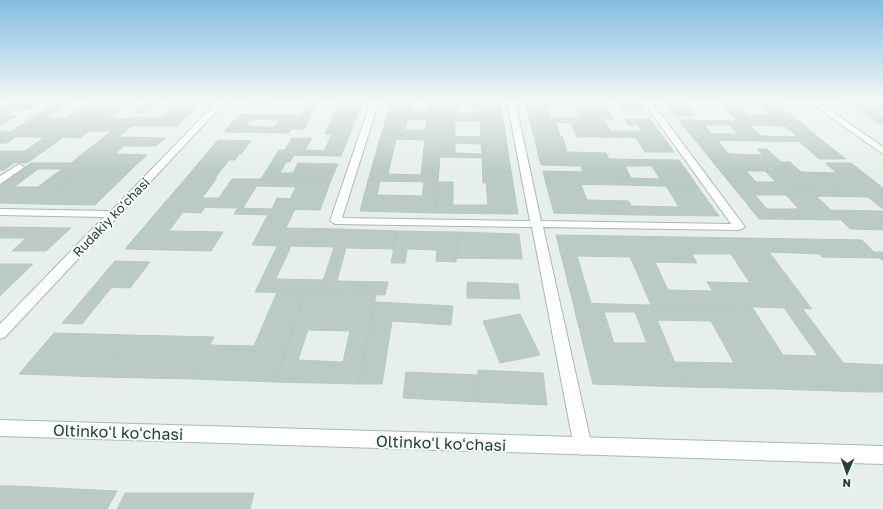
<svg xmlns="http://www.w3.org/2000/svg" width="883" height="509" font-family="'Golos Text',sans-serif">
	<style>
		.building { fill: #bbcac4; stroke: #b8c9c2; fill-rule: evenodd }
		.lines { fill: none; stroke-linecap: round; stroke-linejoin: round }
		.lane-casing { stroke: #a8b8b2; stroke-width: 2 }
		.street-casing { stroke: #a8b8b2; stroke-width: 2 }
		.secondary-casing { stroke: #a4bbb3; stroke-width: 2 }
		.lane { fill: #fff; fill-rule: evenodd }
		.street { fill: #fff; fill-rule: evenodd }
		.secondary { fill: #fff; fill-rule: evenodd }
		.labels { text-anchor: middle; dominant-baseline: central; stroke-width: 4; stroke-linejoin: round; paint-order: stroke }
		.street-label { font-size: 13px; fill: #24423a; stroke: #f7fbf9 }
		.near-street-label { font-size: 16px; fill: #24423a; stroke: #f7fbf9 }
	</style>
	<rect width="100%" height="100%" fill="#e6efeb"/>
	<path class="building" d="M20 101H72L48 116H35L56 103H41L31 109 17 108 4 116H0V112Z
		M72 101H114L79 126 34 125 46 118H67L92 101Z
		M114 101H132L108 118 127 119 118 126H79Z
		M150 101H161L146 113H134Z
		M177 101H203L185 118H162Z
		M251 101H309L308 102H269L266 106H247Z
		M309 101H363L357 116 334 115 340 102H318L310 115H300Z
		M391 101H413L411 111 428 112 430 101H444L443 118 387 117Z
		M444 101 500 102 503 118H443ZM457 106H474V113H457Z
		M525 101H581L582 103 525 102Z
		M616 101H637L639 103H618Z
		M663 101H674L677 104H665Z
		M718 101H773L779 105H722Z
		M844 101H864L870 104H883V108L853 107Z
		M525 102 582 103 589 118H579L574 107H547L551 118H529Z
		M582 103H604L613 119 589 118Z
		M618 103H639L644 110H622Z
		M665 104H685L695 116 675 115Z
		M722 105H738L749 115H771L759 105H779L799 121H738Z
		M853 107 883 108V113H875L883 117V124H879Z
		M240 114 300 115 289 133 224 132ZM251 119 279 120 274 127 245 126Z
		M300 115H312L304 129H292Z
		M334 115 357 116 350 134H325Z
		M0 116H16L0 125Z
		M35 116H48L15 137H0V131L10 132Z
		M129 117 162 118H185L177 126H132L118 137H104Z
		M387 117 443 118 442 136 381 135ZM407 120H427L425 130H405Z
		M443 118H503L506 137H481L480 121H455V136H442Z
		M529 118H589L598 137H577L571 123 556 122 560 136H534Z
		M589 118 604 119 610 131H642L638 125H629L625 119H650L664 138 598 137Z
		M678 120 738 121 759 141 695 140ZM704 125H729L738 134H712Z
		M738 121H799L824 142 759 141ZM749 125 785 126 798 137 761 136Z
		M34 125 79 126 27 163 0 162V151H25L45 137H16Z
		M79 126H118L112 131H89L80 138 63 137Z
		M332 134H350L341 156 276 155 279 150H285L292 138H312L305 150 324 151Z
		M381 135 442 136 440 157 423 156 425 140 396 139 392 156H375Z
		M442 136 506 137 509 158 440 157ZM455 143 481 144 482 154 455 153Z
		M534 136H562L567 152 606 153 609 159 539 158Z
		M0 137H15L6 143H0Z
		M104 137H118L165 138 156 146H124L115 154 147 155 137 164 71 163Z
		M636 138H664L674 152H645Z
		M218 140 251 141 241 154H206Z
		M695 140H717L729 154 763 155 757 149H767L781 162 712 161Z
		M799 141 824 142 846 159H819Z
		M206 154H239L235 160H229L215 178H186Z
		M276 155H294L290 162H286L280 173H293L298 163 338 164 331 180 261 179Z
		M375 156H392L388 174 421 175 423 156 440 157 438 182 368 181Z
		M482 157 509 158 513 183H483Z
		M539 158 609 159 622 185 546 184 543 171 583 172 581 166 541 165Z
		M609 159 679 160 698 187 622 185ZM625 166H652L660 179 631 178Z
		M712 161 781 162 809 189 734 188ZM746 171H765L776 182H756Z
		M0 162H15L4 170H0Z
		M781 162H790L801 172 837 173 825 163H851L883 188V191L809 189Z
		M31 163H71L87 164 39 204 0 203V185ZM38 169H62L38 187H14Z
		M87 164H137L95 205 39 204Z
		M186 178H217L202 198H219L232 179H261L243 208 161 207Z
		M261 179 331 180 320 210 272 209 277 198 290 199 296 187 257 186Z
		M368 181H380L377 195 422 196 424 182H438L436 213 360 211Z
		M438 182H453V205H488L486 183H513L518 214 436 213Z
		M546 184 581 185 587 200 629 201 636 215 554 213Z
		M666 186 698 187 719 216 636 215 632 206 679 207Z
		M734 188 809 189 841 220 759 219ZM755 195H786L799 209H767Z
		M809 189 883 191V209L868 197 816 196Z
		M161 207H205L201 213 183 212 169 231 223 232 211 251 125 249Z
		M238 208 272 209H295L277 246 252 245 268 215 234 214Z
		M830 210 883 211V221L841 220Z
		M841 220 883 221V230L850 229Z
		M0 227 71 228 46 251H12L26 238H0Z
		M286 228 340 229 335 247 291 246 276 279 323 280 319 293 255 292Z
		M340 229 397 231 394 249 346 248 337 281 388 282 385 295 319 293Z
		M397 231 457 232 456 262 436 261 437 250 407 249 405 263H391Z
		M457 232 519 234 522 259 456 258Z
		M556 235 621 236 631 257 577 256 591 303H573Z
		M621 236 682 237 697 263 655 262 668 290 713 291 722 306 651 305Z
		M682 237 739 238 789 308 722 306 707 282 750 283 731 254H692Z
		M739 238 807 239 820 254 769 252 812 309 789 308Z
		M807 239 862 240 880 258 822 257Z
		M874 252H883V261Z
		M115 261 150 262 130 288 93 287Z
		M0 264H33L0 296Z
		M467 282 518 284 520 299 467 298Z
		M93 287H112L82 324 62 323Z
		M277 292 305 293 274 382 192 379 209 345 254 346Z
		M305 293 376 295 359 384 274 382ZM308 330 350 331 343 362 298 360Z
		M375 302 453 306 451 325 392 321 382 384H359Z
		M573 303 651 305 685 387 593 384ZM604 312H635L647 343H614Z
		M651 305 727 306 775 389 685 387 674 362 734 363 711 321 657 320Z
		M727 306 752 307 783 355 818 356 784 308H802L865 392 775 389Z
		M520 314 540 355 500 363 483 321Z
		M54 333 130 335 102 377 19 374Z
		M130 335 214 337 192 379 102 377Z
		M843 363 883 365V392H865Z
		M478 370 543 373 547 405 479 402Z
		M406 372 478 375 479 402 403 398Z
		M0 486H15L0 507Z
		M15 486 117 491 107 509H0Z
		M125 493H254L250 509H117Z"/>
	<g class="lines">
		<g class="lane-casing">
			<path id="lane" d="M6 101H15L0 109V104Z
				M19 164 24 167 22 169 0 184V176Z"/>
		</g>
		<g class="street-casing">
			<path id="street" d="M218 101H226L5 337 0 339V324L104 217 0 215V209L111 211Z
				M371 101H379L342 218 530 221 507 101H515L541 221 731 224 643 101H651L745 227 739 230 543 227 592 447 589 453 583 455 577 453 574 447 532 227 335 224 330 221Z
				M808 101H817L883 147V154Z"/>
		</g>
		<g class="secondary-casing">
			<path id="secondary" d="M0 420 883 446V464L0 436Z"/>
		</g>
		<use href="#lane" class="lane"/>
		<use href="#street" class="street"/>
		<use href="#secondary" class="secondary"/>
	</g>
	<linearGradient id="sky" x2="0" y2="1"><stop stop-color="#84bce0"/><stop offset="0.59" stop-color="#f4f8f6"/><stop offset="1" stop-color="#f4f8f6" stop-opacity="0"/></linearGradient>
	<rect width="883" height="172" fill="url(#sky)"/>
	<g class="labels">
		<g class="street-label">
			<text transform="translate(111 217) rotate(-46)">Rudakiy koʻchasi</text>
		</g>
		<g class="near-street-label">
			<text transform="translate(118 432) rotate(2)">Oltinkoʻl koʻchasi</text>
			<text transform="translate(441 443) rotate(2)">Oltinkoʻl koʻchasi</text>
		</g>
	</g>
	<g transform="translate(847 473) rotate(182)" stroke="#f7fbf9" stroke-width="3" paint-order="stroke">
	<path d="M0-3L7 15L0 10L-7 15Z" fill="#24423a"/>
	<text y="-6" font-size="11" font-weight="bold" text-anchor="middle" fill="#24423a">N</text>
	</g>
</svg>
